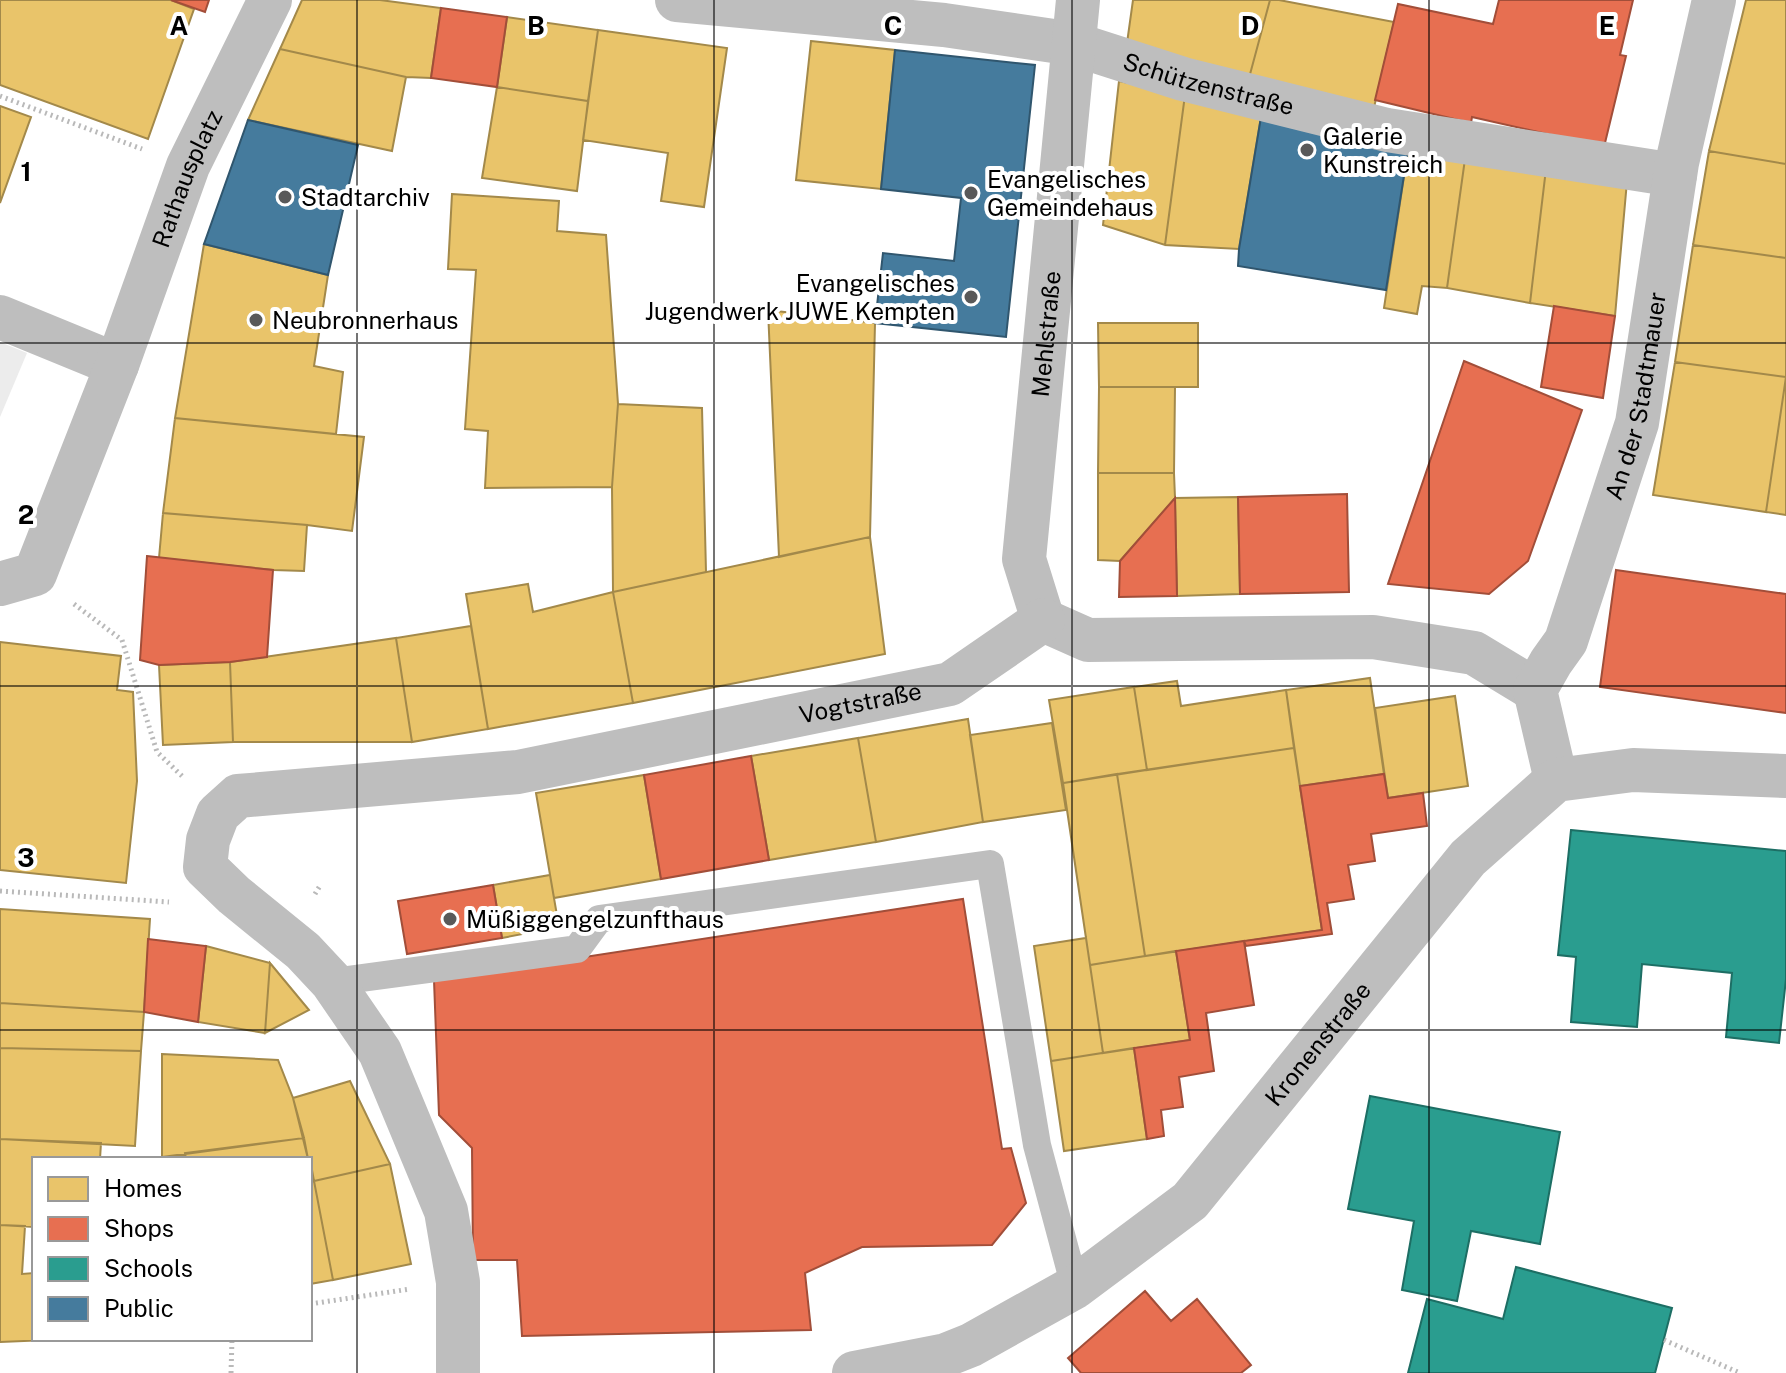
<svg xmlns="http://www.w3.org/2000/svg" width="1786" height="1373" font-family="'Public Sans',sans-serif">
	<style>
		.green { fill: #ececec }
		.homes { fill: #e9c46a; stroke: #a3894a; stroke-width: 2 }
		.shops { fill: #e76f51; stroke: #a24e39; stroke-width: 2 }
		.schools { fill: #2a9d8f; stroke: #1d6e64; stroke-width: 2 }
		.public { fill: #457b9d; stroke: #30566e; stroke-width: 2 }
		.lines { fill: none; stroke-linecap: round; stroke-linejoin: round }
		.path { stroke: #b9b9b9; stroke-width: 5; stroke-dasharray: 2 4; stroke-linecap: butt }
		.lane { stroke: #bebebe; stroke-width: 28 }
		.street { stroke: #bebebe; stroke-width: 44 }
		.grid { fill: none; stroke: #000; stroke-width: 2; stroke-opacity: 0.55 }
		.poi-dot { fill: #595959; stroke: #fff; stroke-width: 3 }
		.labels { text-anchor: middle; dominant-baseline: central; stroke-width: 8; stroke-linejoin: round; paint-order: stroke }
		.street-label { font-size: 24px; fill: #000; stroke: #fff }
		.poi-label { font-size: 24px; fill: #000; stroke: #fff; text-anchor: start }
		.grid-label { font-size: 26px; text-anchor: middle; font-weight: bold; fill: #000; stroke: #fff; stroke-width: 8; stroke-linejoin: round; paint-order: stroke }
	</style>
	<rect width="100%" height="100%" fill="#fff"/>
	<path class="green" d="M0 342 27 353 0 417Z"/>
	<path class="homes" d="M0 0H171L194 9 148 139 0 85Z
		M302 0H380L441 8 431 78 406 77 280 49Z
		M1133 0H1270L1249 78 1127 43Z
		M1270 0H1279L1394 22 1372 116 1249 78Z
		M1746 0H1786V164L1709 151Z
		M507 17 598 30 588 101 497 87Z
		M598 30 727 48 704 207 661 201 668 153 583 140Z
		M811 41 895 50 881 189 796 180Z
		M280 49 406 77 392 151 248 120Z
		M1119 81 1185 95 1165 245 1103 225Z
		M497 87 588 101 577 191 482 178Z
		M1185 95 1261 117 1239 249 1165 245Z
		M0 106 31 117 0 203Z
		M1408 150 1465 159 1447 288 1422 286 1417 314 1384 308Z
		M1709 151 1786 164V258L1693 245Z
		M1465 159 1546 169 1530 303 1447 288Z
		M1546 169 1627 181 1615 316 1530 303Z
		M452 194 559 201 557 231 606 235 618 404 612 487 485 488 488 431 465 429 476 270 448 269Z
		M204 244 328 275 314 366 343 372 336 434 175 418Z
		M1693 245 1786 258V377L1675 362Z
		M768 310 875 323 870 537 779 557Z
		M1098 323H1198V387H1099Z
		M1675 362 1786 377 1766 512 1653 495Z
		M1786 377V515L1766 512Z
		M1099 387H1175L1174 473H1098Z
		M618 404 702 408 706 572 613 592 612 487Z
		M175 418 364 437 352 531 307 525 163 513Z
		M1098 473H1174L1175 498 1120 561 1098 560Z
		M1238 497 1240 594 1177 596 1175 498Z
		M163 513 307 525 304 571 273 570 159 558Z
		M870 537 885 654 633 703 613 592Z
		M528 584 533 612 613 592 633 703 488 729 466 594Z
		M471 626 488 729 412 742 396 638Z
		M396 638 412 742H233L230 662Z
		M0 642 121 656 117 690 133 692 137 781 126 883 0 870Z
		M230 662 233 742 163 745 159 665Z
		M1370 678 1384 774 1300 786 1286 690Z
		M1177 681 1181 706 1286 690 1294 748 1147 770 1134 687Z
		M1134 687 1147 770 1063 783 1049 700Z
		M1455 696 1468 786 1388 798 1375 708Z
		M968 719 983 822 876 842 858 738Z
		M1052 723 1066 810 983 822 970 735Z
		M858 738 876 842 769 860 751 756Z
		M1294 748 1322 930 1145 956 1117 774Z
		M1117 774 1145 956 1090 965 1063 783Z
		M644 775 661 879 554 898 536 793Z
		M550 875 559 927 502 938 493 885Z
		M0 909 150 919 144 1012 0 1003Z
		M1086 938 1103 1053 1051 1061 1034 946Z
		M206 946 270 963 265 1033 198 1022Z
		M1176 951 1190 1040 1103 1053 1090 965Z
		M270 963 309 1010 265 1033Z
		M0 1003 144 1012 141 1051 0 1048Z
		M0 1048 141 1051 135 1146 0 1139Z
		M1134 1048 1147 1139 1064 1151 1051 1061Z
		M162 1054 278 1060 293 1098 304 1138 162 1157Z
		M350 1081 390 1164 314 1181 310 1159H308L293 1098Z
		M304 1138 308 1159H186L185 1153Z
		M0 1139 101 1143 100 1159H34V1227L0 1225Z
		M390 1164 411 1264 333 1280 314 1181Z
		M314 1181 333 1280 310 1284V1182Z
		M0 1225 25 1226 22 1274 34 1273V1339H72L0 1342Z"/>
	<path class="shops" d="M171 0H209L205 12Z
		M1499 0H1633L1620 55 1626 56 1604 147 1472 117 1471 123 1375 100 1398 4 1493 24Z
		M441 8 507 17 497 87 431 78Z
		M1554 306 1615 316 1603 398 1541 387Z
		M1464 361 1582 410 1528 561 1489 594 1388 584Z
		M1347 494 1349 592 1240 594 1238 497Z
		M1175 498 1177 596 1119 597 1120 561Z
		M147 556 273 570 267 657 230 662 159 665 140 660Z
		M1616 570 1786 594V713L1600 687Z
		M751 756 769 860 661 879 644 775Z
		M1384 774 1388 798 1423 793 1427 826 1371 834 1375 861 1348 865 1354 899 1327 903 1332 934 1246 946 1244 941 1322 930 1300 786Z
		M493 885 502 938 407 954 398 901Z
		M963 899 1002 1149 1011 1148 1026 1203 992 1245 862 1247 805 1273 811 1330 522 1336 517 1260H473L472 1148 439 1115 434 980Z
		M148 939 206 946 198 1022 144 1012Z
		M1244 941 1254 1005 1206 1013 1214 1071 1179 1077 1183 1107 1161 1110 1164 1136 1147 1139 1134 1048 1190 1040 1176 951Z
		M1145 1291 1171 1321 1197 1299 1251 1365 1241 1373H1081L1068 1358Z"/>
	<path class="schools" d="M1571 830 1786 851V979L1779 1043 1726 1037 1732 973 1642 964 1637 1027 1571 1022 1576 957 1558 955Z
		M1370 1096 1560 1132 1540 1244 1471 1231 1457 1301 1402 1290 1414 1221 1348 1209Z
		M1516 1267 1672 1308 1655 1373H1408L1427 1299 1503 1319Z"/>
	<path class="public" d="M895 50 1035 65 1006 337 875 323 883 253 954 261 961 198 881 189Z
		M1261 117 1408 150 1386 290 1238 266 1239 249Z
		M248 120 358 145 328 275 204 244Z"/>
	<g class="lines">
		<path class="path" d="M0 96 142 149
			M74 604 122 640 157 752 183 777
			M0 891 169 902
			M315 894 321 884
			M310 1304 410 1289
			M1664 1340 1740 1373
			M231 1373 232 1339"/>
		<path class="lane" d="M332 982 577 949 599 919 990 864 1037 1145 1075 1287"/>
		<g class="street">
			<path id="s1" d="M677 0 944 25 1074 44 1183 79 1387 130 1675 175"/>
			<path d="M0 317 117 365"/>
			<path id="s2" d="M0 584 35 574 117 365 188 166 270 0"/>
			<path id="s3" d="M1043 620 1024 559 1078 0"/>
			<path d="M1043 620 1088 640 1373 637 1474 653 1535 690"/>
			<path id="s4" d="M1556 780 1535 690 1551 662 1566 641 1637 423 1677 163 1714 0"/>
			<path id="s5" d="M458 1373V1282L446 1211 380 1052 332 982 303 951 234 895 205 867 208 840 218 814 238 796 518 772 950 684 1043 620"/>
			<path id="s6" d="M854 1373 946 1355 971 1345 1075 1287 1190 1201 1468 858 1556 780 1633 770 1786 776"/>
		</g>
	</g>
	<path class="grid" d="M357 0V1373M714 0V1373M1072 0V1373M1429 0V1373M0 343H1786M0 686H1786M0 1030H1786"/>
	<g class="poi-dot">
		<circle cx="1307" cy="150" r="8"/>
		<circle cx="971" cy="193" r="8"/>
		<circle cx="285" cy="197" r="8"/>
		<circle cx="971" cy="297" r="8"/>
		<circle cx="256" cy="320" r="8"/>
		<circle cx="450" cy="919" r="8"/>
	</g>
	<g class="labels">
		<g class="street-label">
			<text stroke="none"><textPath href="#s1" startOffset="540">Schützenstraße</textPath></text>
			<text stroke="none"><textPath href="#s2" startOffset="460">Rathausplatz</textPath></text>
			<text stroke="none"><textPath href="#s3" startOffset="290">Mehlstraße</textPath></text>
			<text stroke="none"><textPath href="#s4" startOffset="406">An der Stadtmauer</textPath></text>
			<text stroke="none"><textPath href="#s5" startOffset="1304">Vogtstraße</textPath></text>
			<text stroke="none"><textPath href="#s6" startOffset="586">Kronenstraße</textPath></text>
		</g>
		<g class="poi-label">
			<text x="1323" y="136">Galerie<tspan x="1323" dy="28">Kunstreich</tspan></text>
			<text x="987" y="179">Evangelisches<tspan x="987" dy="28">Gemeindehaus</tspan></text>
			<text x="301" y="197">Stadtarchiv</text>
			<text x="955" y="283" text-anchor="end">Evangelisches<tspan x="955" dy="28">Jugendwerk JUWE Kempten</tspan></text>
			<text x="272" y="320">Neubronnerhaus</text>
			<text x="466" y="919">Müßiggengelzunfthaus</text>
		</g>
	</g>
	<g class="grid-label">
		<text x="179" y="35">A</text>
		<text x="536" y="35">B</text>
		<text x="893" y="35">C</text>
		<text x="1250" y="35">D</text>
		<text x="1607" y="35">E</text>
		<text x="26" y="181">1</text>
		<text x="26" y="524">2</text>
		<text x="26" y="867">3</text>
	</g>
	<rect x="32" y="1157" width="280" height="184" fill="#ffffff" stroke="#999999" stroke-width="2"/>
	<rect x="48" y="1177" width="40" height="24" fill="#e9c46a" stroke="#999999" stroke-width="2"/>
	<text x="104" y="1197" font-size="24" fill="#000000">Homes</text>
	<rect x="48" y="1217" width="40" height="24" fill="#e76f51" stroke="#999999" stroke-width="2"/>
	<text x="104" y="1237" font-size="24" fill="#000000">Shops</text>
	<rect x="48" y="1257" width="40" height="24" fill="#2a9d8f" stroke="#999999" stroke-width="2"/>
	<text x="104" y="1277" font-size="24" fill="#000000">Schools</text>
	<rect x="48" y="1297" width="40" height="24" fill="#457b9d" stroke="#999999" stroke-width="2"/>
	<text x="104" y="1317" font-size="24" fill="#000000">Public</text>
</svg>
